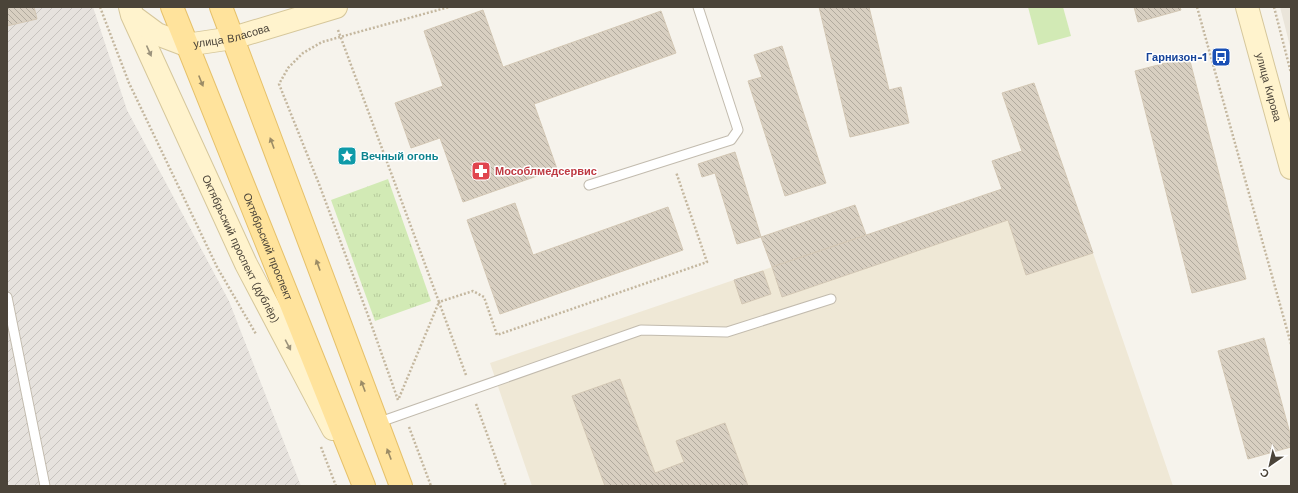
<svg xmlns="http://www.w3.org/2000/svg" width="1298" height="493" font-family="'Work Sans',sans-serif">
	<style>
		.residential { fill: #eae5da }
		.industrial { fill: url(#industrial-furrows) }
		.education { fill: #efe8d6 }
		.grass { fill: url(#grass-tufts) }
		.pitch { fill: #d2eab5 }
		.building { fill: url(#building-back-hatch); stroke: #d3c7b4 }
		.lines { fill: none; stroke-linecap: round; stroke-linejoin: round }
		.lane-casing { stroke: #c2bbae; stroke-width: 11 }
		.secondary-casing { stroke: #d6c79b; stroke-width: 24 }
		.primary-casing { stroke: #e6c16a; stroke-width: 24 }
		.path { stroke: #c4b79f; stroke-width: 2.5; stroke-dasharray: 2 2; stroke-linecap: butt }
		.lane { stroke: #fff; stroke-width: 9 }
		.secondary { stroke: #fff3cd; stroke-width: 22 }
		.primary { stroke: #ffe39c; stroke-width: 22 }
		.oneway { fill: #9c937c }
		.oneway2 { fill: #9c8c66 }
		.labels { text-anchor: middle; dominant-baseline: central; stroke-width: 3; stroke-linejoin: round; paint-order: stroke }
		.street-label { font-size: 11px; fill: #4b4439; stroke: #fff }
		.transit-label { font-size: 11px; font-weight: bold; fill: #164399; stroke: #fff; text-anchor: end }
		.culture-label { font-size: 11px; font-weight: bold; fill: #0d838f; stroke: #fff; text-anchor: start }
		.health-label { font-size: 11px; font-weight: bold; fill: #be3a42; stroke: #fff; text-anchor: start }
	</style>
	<defs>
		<pattern id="industrial-furrows" width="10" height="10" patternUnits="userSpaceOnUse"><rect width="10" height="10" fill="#e6e2dd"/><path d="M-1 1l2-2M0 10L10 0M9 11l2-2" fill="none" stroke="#c7c3be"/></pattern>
		<pattern id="grass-tufts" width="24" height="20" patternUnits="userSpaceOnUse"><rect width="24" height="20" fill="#d2eab5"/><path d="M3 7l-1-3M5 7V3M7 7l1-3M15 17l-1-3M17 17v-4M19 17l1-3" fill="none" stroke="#b6ca9c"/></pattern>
		<pattern id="building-back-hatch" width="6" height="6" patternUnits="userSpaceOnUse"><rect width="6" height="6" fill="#d8cfc1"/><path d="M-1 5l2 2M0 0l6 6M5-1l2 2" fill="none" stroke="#b1aa9e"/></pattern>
	</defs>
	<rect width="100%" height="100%" fill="#f6f3ec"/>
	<path class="residential" d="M1280 7H1291V50Z"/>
	<path class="industrial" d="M7 7H93L127 110 229 301 301 486H7Z"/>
	<path class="education" d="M1008 220 1027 275 1093 253 1173 486H532L490 363 772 267 782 297Z"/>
	<path class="grass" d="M388 179 431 301 375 321 331 200Z"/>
	<path class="pitch" d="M1028 7H1063L1071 36 1038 45Z"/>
	<path class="building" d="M7 7H34L37 19 7 26Z
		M819 7H869L889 90 901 87 909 123 850 137Z
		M1134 7H1180L1181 10 1138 22Z
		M483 10 503 67 661 11 676 53 534 104 557 169 463 202 440 138 411 148 395 103 443 86 424 31Z
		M782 46 826 183 785 196 748 81 762 77 754 55Z
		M1189 57 1246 279 1192 293 1135 71Z
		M1034 83 1093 253 1026 275 1008 220 782 297 772 267 1002 189 992 161 1022 151 1002 93Z
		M735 152 761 237 737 244 715 173 702 177 698 164Z
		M515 203 533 255 668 207 683 250 500 314 467 220Z
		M855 205 866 235 772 267 761 237Z
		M763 271 771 294 742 304 734 280Z
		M1264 338 1291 437V447L1248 459 1218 351Z
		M620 379 655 473 684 462 676 441 725 423 748 486H605L572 396Z"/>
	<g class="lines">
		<g class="lane-casing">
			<path id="lane" d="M589 185 731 140 738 130 698 7
				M7 297 45 486
				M377 423 641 330 727 332 831 299"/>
		</g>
		<g class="secondary-casing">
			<g id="secondary">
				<path id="s1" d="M130 7 132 15 246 264 333 429"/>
				<path id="s2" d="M1247 7 1291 168"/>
				<path id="s3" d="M134 17 157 34 186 45 233 38 336 7"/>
			</g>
		</g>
		<g class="primary-casing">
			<g id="primary">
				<path id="s4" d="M172 7 364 486"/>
				<path d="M221 7 401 486"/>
			</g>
		</g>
		<path class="path" d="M100 7 129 83 217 267 256 334
			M1197 7 1291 344
			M1274 7 1291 73
			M338 30 439 302 399 398
			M466 375 439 302 473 291 484 297 497 335 707 262 676 172
			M398 400 369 318 319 184 279 84 288 68 303 53 322 42 449 7
			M476 404 506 486
			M409 427 431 486
			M321 447 336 486"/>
		<use href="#lane" class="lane"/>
		<use href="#secondary" class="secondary"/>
		<use href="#primary" class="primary"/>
	</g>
	<defs><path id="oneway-solid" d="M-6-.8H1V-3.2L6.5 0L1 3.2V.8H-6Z"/></defs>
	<g class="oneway">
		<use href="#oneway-solid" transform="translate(149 51) rotate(66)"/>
		<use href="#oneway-solid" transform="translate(288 345) rotate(62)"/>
	</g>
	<g class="oneway2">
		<use href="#oneway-solid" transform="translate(201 81) rotate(68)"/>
		<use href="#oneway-solid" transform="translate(272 143) rotate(-110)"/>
		<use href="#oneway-solid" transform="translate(318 265) rotate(-110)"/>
		<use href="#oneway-solid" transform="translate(363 386) rotate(-111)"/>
		<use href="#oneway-solid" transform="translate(389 454) rotate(-111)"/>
	</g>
	<defs>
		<g id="bus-square" transform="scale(1)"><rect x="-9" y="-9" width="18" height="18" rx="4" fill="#1a4fb4" stroke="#fff"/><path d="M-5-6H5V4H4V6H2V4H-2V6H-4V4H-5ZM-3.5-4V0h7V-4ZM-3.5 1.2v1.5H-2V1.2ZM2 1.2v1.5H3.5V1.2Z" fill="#fff"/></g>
		<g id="sight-square" transform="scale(1)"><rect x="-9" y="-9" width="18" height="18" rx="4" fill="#0f9aa8" stroke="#fff"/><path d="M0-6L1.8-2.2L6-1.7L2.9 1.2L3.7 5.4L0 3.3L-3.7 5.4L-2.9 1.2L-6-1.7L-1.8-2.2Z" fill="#fff"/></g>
		<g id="pharmacy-square" transform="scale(1)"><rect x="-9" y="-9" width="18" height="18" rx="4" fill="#e0444e" stroke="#fff"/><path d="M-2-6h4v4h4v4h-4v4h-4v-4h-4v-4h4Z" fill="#fff"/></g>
	</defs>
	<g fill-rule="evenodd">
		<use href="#bus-square" x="1221" y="57"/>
		<use href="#sight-square" x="347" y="156"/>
		<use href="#pharmacy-square" x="481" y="171"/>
	</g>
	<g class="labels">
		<g class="street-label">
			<text stroke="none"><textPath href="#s3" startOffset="106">улица Власова</textPath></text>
			<text stroke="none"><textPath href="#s2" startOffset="83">улица Кирова</textPath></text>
			<text stroke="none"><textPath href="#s4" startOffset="258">Октябрьский проспект</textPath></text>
			<text stroke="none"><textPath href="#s1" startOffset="266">Октябрьский проспект (дублёр)</textPath></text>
		</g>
		<g class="transit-label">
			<text x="1207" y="57">Гарнизон-1</text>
		</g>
		<g class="culture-label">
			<text x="361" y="156">Вечный огонь</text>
		</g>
		<g class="health-label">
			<text x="495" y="171">Мособлмедсервис</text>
		</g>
	</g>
	<rect width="1298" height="493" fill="none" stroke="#4b4439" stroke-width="16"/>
	<g transform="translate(1270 465) rotate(214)" stroke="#ffffff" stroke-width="3" paint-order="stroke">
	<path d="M0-3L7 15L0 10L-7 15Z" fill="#4b4439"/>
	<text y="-6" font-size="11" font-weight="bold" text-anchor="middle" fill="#4b4439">С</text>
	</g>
</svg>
